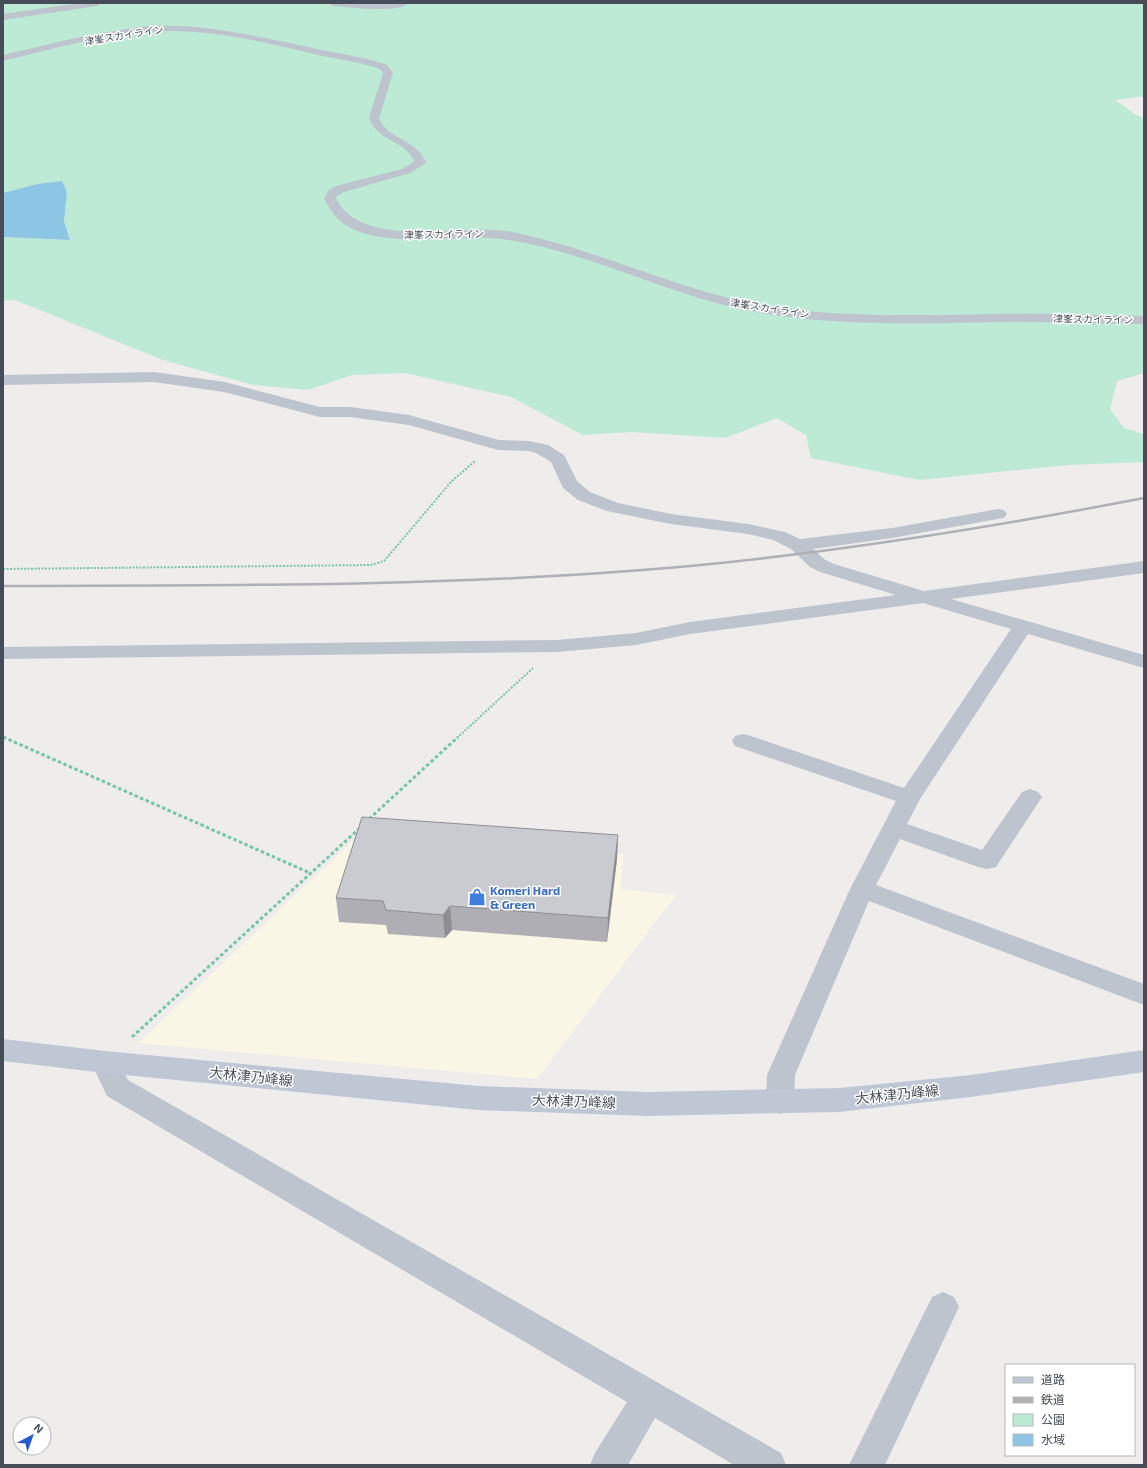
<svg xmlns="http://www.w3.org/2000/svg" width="1147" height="1468" font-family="'Exo 2','Noto Sans JP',sans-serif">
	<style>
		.commercial { fill: #faf6e5 }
		.green { fill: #bcead4 }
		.water { fill: #8cc6e4 }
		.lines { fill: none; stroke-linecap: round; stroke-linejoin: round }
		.path-far1 { stroke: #77c5a9; stroke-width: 2; stroke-dasharray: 2 1.5; stroke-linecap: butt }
		.path { stroke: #77c5a9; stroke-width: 3; stroke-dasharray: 3.5 2.5; stroke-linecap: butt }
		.minor { fill: #bec4cd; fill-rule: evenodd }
		.secondary { fill: #c0c7d4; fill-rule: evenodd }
		.rail { stroke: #afb0b6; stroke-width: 2.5 }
		.wall { fill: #aeaeb4 }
		.shaded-wall { fill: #8d8d92 }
		.building { fill: #cacad1; stroke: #8d8d92 }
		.labels { text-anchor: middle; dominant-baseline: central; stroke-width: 3; stroke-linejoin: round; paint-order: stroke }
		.far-street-label { font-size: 10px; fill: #464d58; stroke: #fff }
		.shop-label { font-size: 12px; font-weight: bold; fill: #366cbe; stroke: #fff; text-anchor: start }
		.near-street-label { font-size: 14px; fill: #464d58; stroke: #fff }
	</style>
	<rect width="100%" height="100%" fill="#efecec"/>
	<path class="commercial" d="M359 835 624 854 620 889 676 895 537 1079 138 1043Z"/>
	<path class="green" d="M3 3H1144V96L1115 100 1136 115 1144 118V373L1117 381 1110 409 1124 428 1144 434V462L1069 465 919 480 811 458 806 435 777 418 725 438 632 432 583 435 511 397 405 373 352 375 308 390 253 385 163 360 15 300 3 301V237L70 240 64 221 67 192 62 182 37 184 3 193Z"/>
	<path class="water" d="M62 181 67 192 64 221 70 240 3 237V193L37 184Z"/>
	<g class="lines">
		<path class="path-far1" d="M3 569 371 565 384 561 451 482 475 461
			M3 737 6 738
			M457 738 533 668"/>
		<path class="path" d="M3 737 310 873
			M369 819 458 737
			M132 1037 360 828"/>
		<path class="minor" d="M80 3H101L97 6 3 20V14Z
			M329 3H409C398 14 349 7 333 6Z
			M146 26C207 23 263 38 322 50 344 55 366 57 387 65L393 73 379 118C386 139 419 140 426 163L410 173 344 192 337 196 336 199C339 203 342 209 346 212 382 246 465 223 512 232 597 249 676 290 761 305 839 318 919 315 998 314 1047 313 1095 315 1144 316V324C1100 324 1056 322 1012 322 929 323 844 327 762 313 675 299 596 254 509 240 463 232 369 254 336 217 331 211 328 205 324 199L328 191 336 186 402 169 414 162C409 142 376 141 369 118L383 73 380 69C358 61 333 59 310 53 263 42 215 30 166 31 111 32 57 48 3 61V55L84 36Z
			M154 372 225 382 320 407H350L409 415 499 440 529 441 548 445 564 455 577 481 590 492 618 503 671 514 748 524 785 532 800 539 892 528 998 509 1004 510 1007 514 1004 518 998 519 892 538 813 549 824 559 834 564 924 591 1144 561V573L951 599 1144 655V668L1028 634 920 799 907 824 982 850 1022 792 1030 789 1038 792 1042 797 996 867 987 869 978 867 900 839 876 885 1144 984V1005L869 901 795 1075 794 1102 790 1110 780 1114 770 1110 766 1102 767 1075 850 889 896 801 735 746 732 741 735 736 743 734 751 736 904 788 1011 629 923 603 690 634 636 645 557 652 3 659V647L557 640 636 633 690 622 896 595 820 572 810 567 791 549 773 540 748 534 671 524 607 511 578 500 563 488 551 462 536 453 529 451 498 450 409 425 350 417H320L224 392 154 382 3 385V375Z
			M105 1051 115 1054 128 1080 781 1453 786 1465H734L655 1418 628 1465H590L595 1453 627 1402 107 1096 91 1062 95 1054Z
			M943 1292 954 1297 959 1307 885 1465H849L932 1297Z"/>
		<path class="secondary" d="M3 1039 105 1051 478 1086 648 1092 839 1088 971 1075 1144 1050V1072L971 1097 839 1112 648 1116 478 1110 105 1073 3 1061Z"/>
		<path class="rail" d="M3 586C216 585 430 587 642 570 811 557 978 530 1144 498"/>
	</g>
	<path class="wall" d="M618 835 617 859 607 942 452 930 445 938 388 934 386 925 339 922 336 898Z"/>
	<path class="shaded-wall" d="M618 835 617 859 607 942 608 918Z
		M450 906 452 930 445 938 443 915Z"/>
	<path class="building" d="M362 817 618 835 608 918 450 906 443 915 386 910 383 901 336 898Z"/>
	<defs>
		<g id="shop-bare" transform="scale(1.38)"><path d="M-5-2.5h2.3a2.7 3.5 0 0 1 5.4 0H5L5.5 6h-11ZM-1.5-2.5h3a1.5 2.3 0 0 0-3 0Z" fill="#3f7fe0" stroke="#fff" stroke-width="2.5" paint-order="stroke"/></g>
	</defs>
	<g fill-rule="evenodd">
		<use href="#shop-bare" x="477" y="897"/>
	</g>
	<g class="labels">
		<g class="far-street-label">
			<text transform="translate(124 35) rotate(-9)">津峯スカイライン</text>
			<text transform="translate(444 234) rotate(-1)">津峯スカイライン</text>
			<text transform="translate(770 308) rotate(9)">津峯スカイライン</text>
			<text transform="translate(1093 319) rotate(1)">津峯スカイライン</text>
		</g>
		<g class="shop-label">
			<text x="490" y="890">Komeri Hard<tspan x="490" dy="14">&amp; Green</tspan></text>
		</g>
		<g class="near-street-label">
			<text transform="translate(251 1076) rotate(6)">大林津乃峰線</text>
			<text transform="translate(897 1094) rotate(-6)">大林津乃峰線</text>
			<text transform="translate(574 1101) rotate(2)">大林津乃峰線</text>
		</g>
	</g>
	<rect width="1147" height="1468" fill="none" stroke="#464d58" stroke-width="8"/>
	<rect x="1005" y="1364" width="130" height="92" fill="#ffffff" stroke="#b5b8bc"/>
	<rect x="1013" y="1377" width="20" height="6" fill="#c0c7d4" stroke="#b5b8bc"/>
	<text x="1041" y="1384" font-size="12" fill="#464d58">道路</text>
	<rect x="1013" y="1397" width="20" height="6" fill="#afb0b6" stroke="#b5b8bc"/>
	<text x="1041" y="1404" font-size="12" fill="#464d58">鉄道</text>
	<rect x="1013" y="1414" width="20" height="12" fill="#bcead4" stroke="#b5b8bc"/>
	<text x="1041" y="1424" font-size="12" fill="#464d58">公園</text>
	<rect x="1013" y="1434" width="20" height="12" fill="#8cc6e4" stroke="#b5b8bc"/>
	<text x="1041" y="1444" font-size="12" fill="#464d58">水域</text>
	<g transform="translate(32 1436) rotate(41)"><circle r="19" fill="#ffffff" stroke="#b5b8bc"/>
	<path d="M0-3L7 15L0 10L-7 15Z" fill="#2658cf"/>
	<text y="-6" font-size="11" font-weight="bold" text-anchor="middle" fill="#464d58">N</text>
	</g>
</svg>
